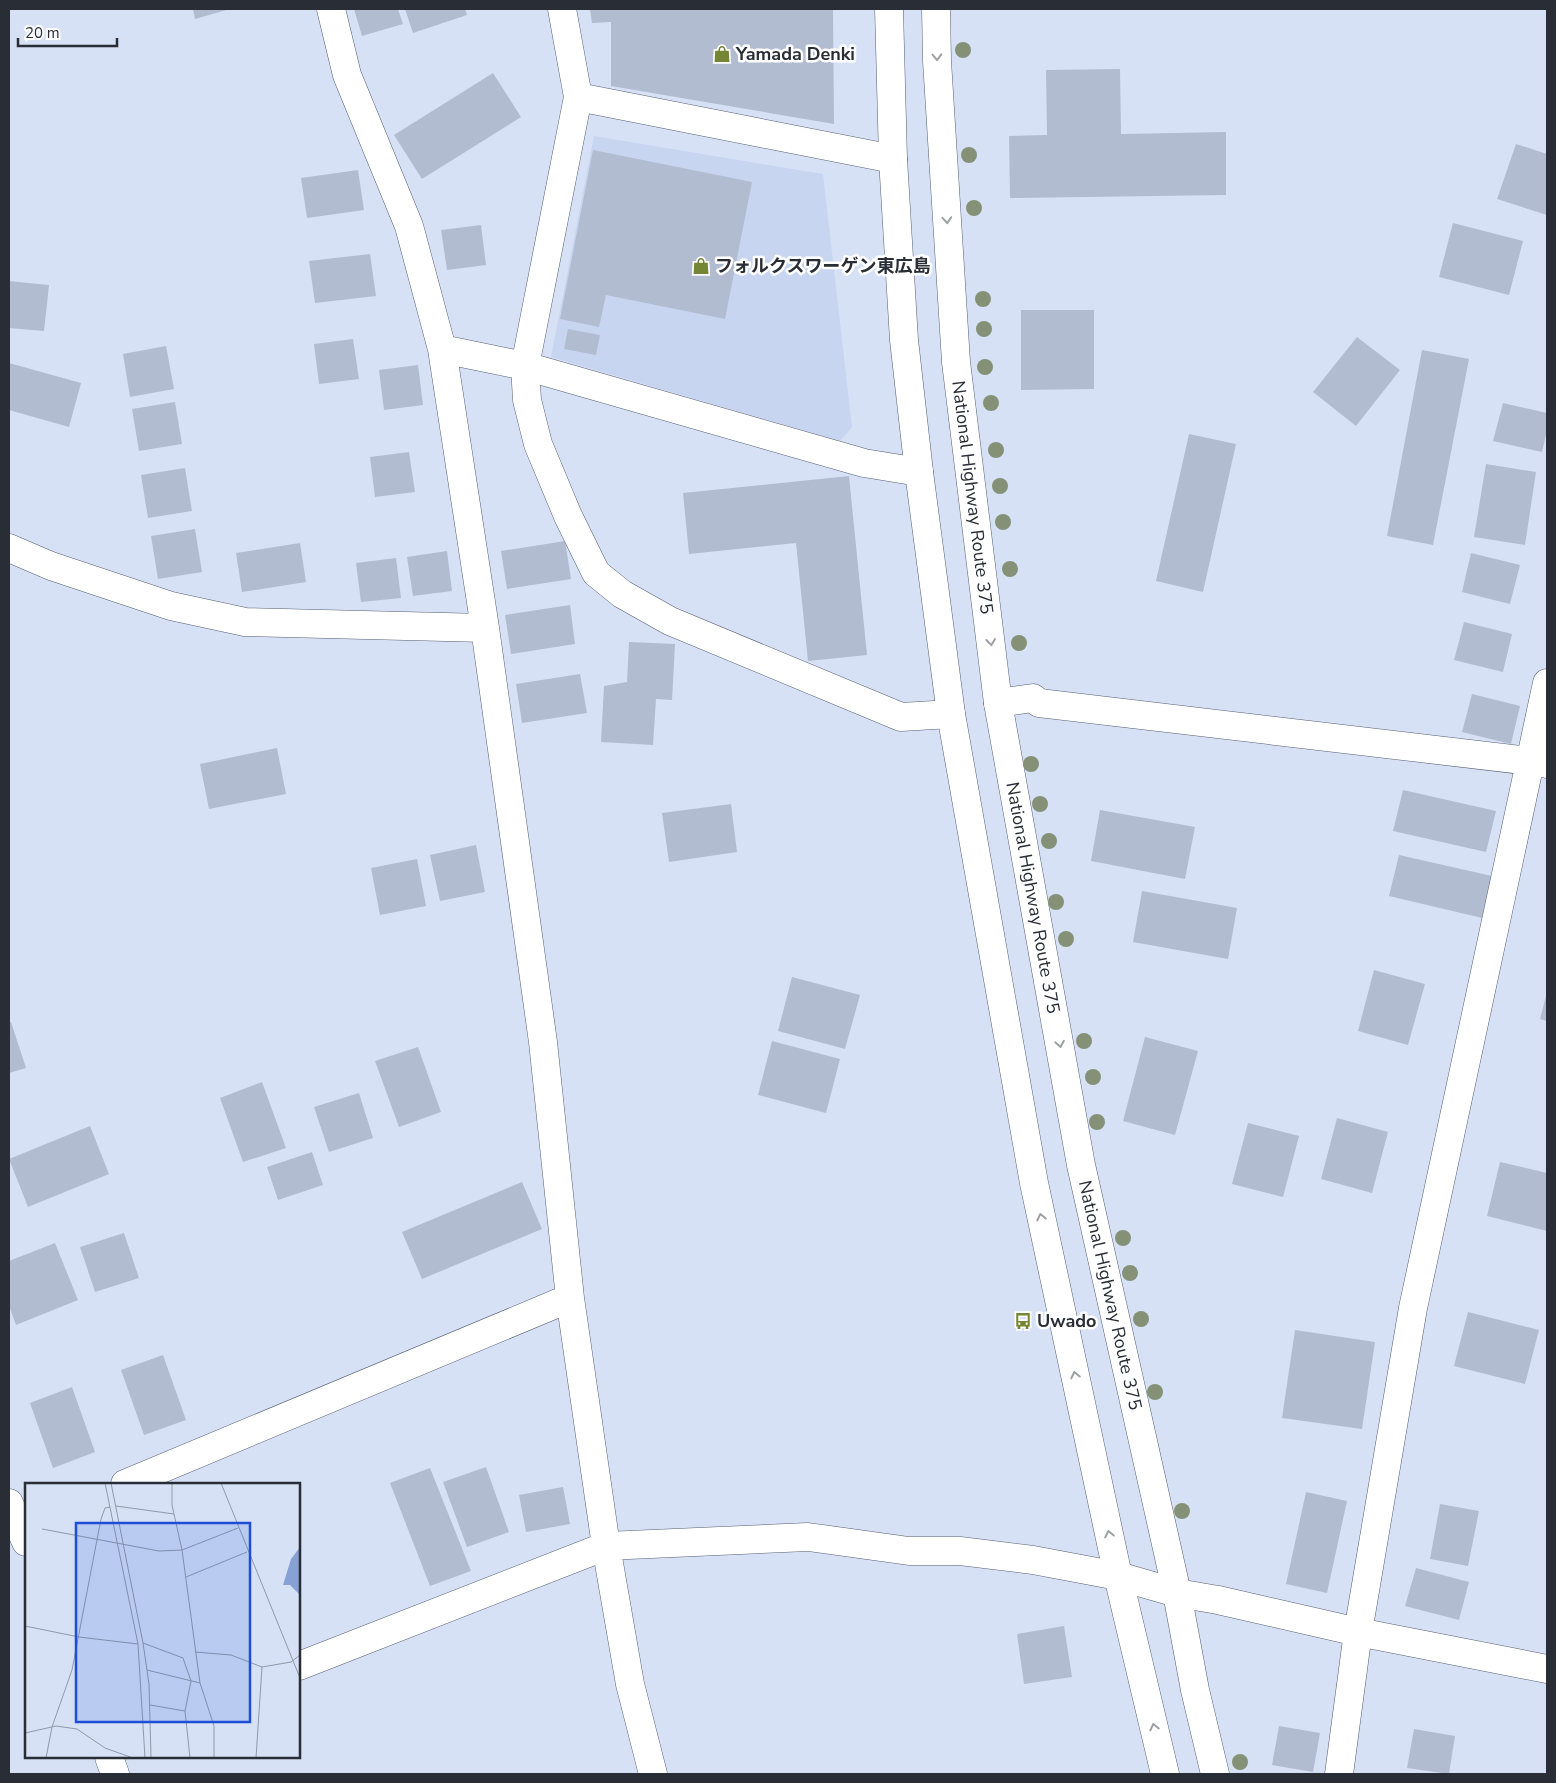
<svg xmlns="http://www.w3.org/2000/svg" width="1556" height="1783" font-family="'Nunito Sans','Noto Sans JP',sans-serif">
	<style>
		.built { fill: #c7d5f0 }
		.building { fill: #b2bcd1 }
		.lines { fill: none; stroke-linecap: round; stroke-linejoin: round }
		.minor-casing { stroke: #565f71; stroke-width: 29 }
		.highway-casing { stroke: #565f71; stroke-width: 29 }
		.minor { stroke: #fff; stroke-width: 28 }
		.highway { stroke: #fff; stroke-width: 28 }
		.tree { fill: #859176 }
		.oneway { stroke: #9fa0a4 }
		.labels { text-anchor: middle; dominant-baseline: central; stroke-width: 5; stroke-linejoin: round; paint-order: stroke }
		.poi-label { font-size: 18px; font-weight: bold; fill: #292d35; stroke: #fff; text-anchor: start }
		.street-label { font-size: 18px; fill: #292d35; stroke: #fff }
		.inset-road { fill: none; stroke: #9199a9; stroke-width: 1 }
		.view { fill: #1d4ed8; fill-opacity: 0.15; stroke: #1d4ed8; stroke-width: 2.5 }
		.inset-edge { fill: none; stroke: #292d35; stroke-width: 2.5 }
	</style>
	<rect width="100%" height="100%" fill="#d6e1f6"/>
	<path class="built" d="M594 136 823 174 852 427 840 441 551 357Z"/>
	<path class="building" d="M193 9H230L195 19Z
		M354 9H398L403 24 362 36Z
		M405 9H465L467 15 413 33Z
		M590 9H833L834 124 611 86V22L592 23Z
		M1120 69 1121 134 1226 132V195L1010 198 1009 136 1047 135 1046 70Z
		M493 73 521 117 422 179 394 135Z
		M1516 144 1547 154V215L1497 199Z
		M593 150 752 182 725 319 606 295 599 327 560 319Z
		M358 170 364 210 307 218 301 178Z
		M1453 223 1523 241 1509 295 1439 277Z
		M481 225 486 265 447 270 441 230Z
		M370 254 376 296 315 303 309 261Z
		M9 281 49 285 44 331 9 328Z
		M1021 310H1094V389L1021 390Z
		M568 329 600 335 596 355 564 349Z
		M1357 337 1400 370 1356 426 1313 392Z
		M353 339 359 379 319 384 314 344Z
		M166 346 174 389 130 397 123 354Z
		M1422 350 1469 359 1433 545 1387 536Z
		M9 363 81 383 69 427 9 410Z
		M418 365 423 405 384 410 379 370Z
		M175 402 182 444 139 451 132 409Z
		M1503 403 1547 413V430L1542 452 1493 441Z
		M1189 434 1236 444 1203 592 1156 581Z
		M409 452 415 492 375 497 370 457Z
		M1486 464 1536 472 1525 545 1474 537Z
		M185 468 192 511 148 518 141 475Z
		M849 476 867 655 808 661 796 543 689 554 683 493Z
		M195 529 202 572 158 579 151 536Z
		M565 541 571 579 507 589 501 551Z
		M300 543 306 582 242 592 236 553Z
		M447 551 452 591 413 596 407 557Z
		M1471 553 1520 565 1510 604 1462 592Z
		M396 558 401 598 361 602 356 563Z
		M570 605 575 644 511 654 505 615Z
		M1464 622 1512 634 1503 672 1454 660Z
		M629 642 675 644 672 700 656 699 653 745 601 742 604 686 627 682Z
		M580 674 587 713 522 723 516 684Z
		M1472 694 1520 706 1511 744 1462 732Z
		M277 748 286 794 209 809 200 764Z
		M1403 790 1496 811 1486 852 1393 831Z
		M731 804 737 852 669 862 662 813Z
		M1100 810 1195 827 1185 879 1091 861Z
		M476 845 485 892 440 901 430 855Z
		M1399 855 1492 876 1482 918 1389 896Z
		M417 859 426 906 380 915 371 868Z
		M1142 891 1237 908 1228 959 1133 942Z
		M1374 970 1425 984 1408 1045 1358 1031Z
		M792 977 860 995 845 1049 778 1031Z
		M1547 992V1021L1540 1019Z
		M11 1022 26 1068 9 1073V1023Z
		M1145 1037 1198 1051 1175 1135 1123 1121Z
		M772 1041 840 1059 826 1113 758 1095Z
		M418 1047 441 1112 399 1127 375 1061Z
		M262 1082 286 1148 243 1162 220 1098Z
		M359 1093 373 1138 329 1152 314 1107Z
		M1337 1118 1388 1132 1372 1193 1321 1179Z
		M1248 1123 1299 1136 1283 1197 1232 1184Z
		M90 1126 109 1174 28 1207 9 1159Z
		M312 1152 323 1185 278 1200 267 1167Z
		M1500 1162 1547 1173V1231L1487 1216Z
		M522 1182 542 1229 422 1279 402 1232Z
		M124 1233 139 1278 95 1292 80 1247Z
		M55 1243 78 1300 16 1325 9 1306V1261Z
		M1468 1312 1539 1330 1525 1384 1454 1366Z
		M1295 1330 1375 1342 1362 1429 1282 1418Z
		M163 1355 186 1420 144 1435 121 1370Z
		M72 1387 95 1452 53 1468 30 1403Z
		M486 1467 509 1532 467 1547 443 1482Z
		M430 1468 471 1571 430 1586 390 1483Z
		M563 1487 570 1524 526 1532 519 1495Z
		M1306 1492 1347 1501 1327 1593 1286 1584Z
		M1440 1504 1479 1511 1468 1566 1430 1559Z
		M1416 1568 1469 1582 1459 1620 1405 1606Z
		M1064 1626 1072 1677 1024 1684 1017 1634Z
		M1279 1726 1320 1733 1313 1772 1272 1765Z
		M1414 1729 1455 1736 1449 1774 1407 1768Z"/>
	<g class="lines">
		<g class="minor-casing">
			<path id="minor" d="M331 9 347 75 409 226 442 349 485 628 543 1042 570 1298 606 1546 630 1684 653 1774
				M562 9 578 97 893 159
				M578 97 525 366 527 400 538 444 568 516 596 573 622 594 670 621 901 717 951 714
				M442 349 525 366 864 463 919 472
				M9 548 51 566 171 606 245 622 485 628
				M998 703 1033 698 1039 703 1530 761 1547 764
				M125 1484 570 1298
				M9 1503 26 1542
				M299 1666 606 1546 808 1537 909 1551H960L1033 1560 1118 1576 1177 1593 1218 1600 1358 1632 1547 1669
				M109 1757 115 1774
				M1339 1774 1358 1632 1413 1308 1547 683"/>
		</g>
		<g class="highway-casing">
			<g id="highway">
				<path d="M889 9 893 159 904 340 919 472 951 714 1034 1183 1118 1576 1165 1774"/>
				<path id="s1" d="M936 9 937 61 956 362 998 703 1081 1165 1177 1593 1195 1690 1215 1774"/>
			</g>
		</g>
		<use href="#minor" class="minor"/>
		<use href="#highway" class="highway"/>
	</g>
	<g class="tree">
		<circle cx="963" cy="50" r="8"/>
		<circle cx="969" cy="155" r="8"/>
		<circle cx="974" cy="208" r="8"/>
		<circle cx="983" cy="299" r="8"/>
		<circle cx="984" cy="329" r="8"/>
		<circle cx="985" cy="367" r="8"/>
		<circle cx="991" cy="403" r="8"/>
		<circle cx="996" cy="450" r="8"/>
		<circle cx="1000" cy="486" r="8"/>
		<circle cx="1003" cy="522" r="8"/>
		<circle cx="1010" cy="569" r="8"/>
		<circle cx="1019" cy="643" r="8"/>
		<circle cx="1031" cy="764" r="8"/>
		<circle cx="1040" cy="804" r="8"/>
		<circle cx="1049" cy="841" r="8"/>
		<circle cx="1056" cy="902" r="8"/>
		<circle cx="1066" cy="939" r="8"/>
		<circle cx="1084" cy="1041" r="8"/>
		<circle cx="1093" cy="1077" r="8"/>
		<circle cx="1097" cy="1122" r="8"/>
		<circle cx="1123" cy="1238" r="8"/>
		<circle cx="1130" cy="1273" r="8"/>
		<circle cx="1141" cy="1319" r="8"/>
		<circle cx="1155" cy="1392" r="8"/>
		<circle cx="1182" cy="1511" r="8"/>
		<circle cx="1240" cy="1762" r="8"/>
	</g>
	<defs><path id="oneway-chevron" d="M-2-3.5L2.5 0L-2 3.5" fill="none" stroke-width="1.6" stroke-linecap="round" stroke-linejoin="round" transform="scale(1.25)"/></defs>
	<g class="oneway">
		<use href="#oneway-chevron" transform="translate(937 57) rotate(88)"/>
		<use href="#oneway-chevron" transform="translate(947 220) rotate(86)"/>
		<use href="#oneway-chevron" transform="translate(991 642) rotate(83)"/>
		<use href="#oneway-chevron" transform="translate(1060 1044) rotate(80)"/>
		<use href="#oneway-chevron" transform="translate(1041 1217) rotate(-102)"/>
		<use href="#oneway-chevron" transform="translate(1075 1375) rotate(-102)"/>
		<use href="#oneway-chevron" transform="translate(1109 1534) rotate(-102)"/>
		<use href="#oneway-chevron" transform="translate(1154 1727) rotate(-103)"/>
	</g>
	<defs>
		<g id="shop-bare" transform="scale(1.35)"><path d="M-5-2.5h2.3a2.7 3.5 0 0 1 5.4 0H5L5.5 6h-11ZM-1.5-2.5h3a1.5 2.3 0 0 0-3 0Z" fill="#748534" stroke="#fff" stroke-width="2.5" paint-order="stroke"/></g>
		<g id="bus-bare" transform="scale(1.35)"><path d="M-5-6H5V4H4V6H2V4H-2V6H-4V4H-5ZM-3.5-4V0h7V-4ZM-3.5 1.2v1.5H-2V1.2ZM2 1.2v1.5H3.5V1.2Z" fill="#748534" stroke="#fff" stroke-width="2.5" paint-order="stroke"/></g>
	</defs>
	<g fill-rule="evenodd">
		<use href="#shop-bare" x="722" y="54"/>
		<use href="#shop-bare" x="701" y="266"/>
		<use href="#bus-bare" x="1023" y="1321"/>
	</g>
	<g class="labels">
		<g class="poi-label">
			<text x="736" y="54">Yamada Denki</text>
			<text x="715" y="266">フォルクスワーゲン東広島</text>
			<text x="1037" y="1321">Uwado</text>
		</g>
		<g class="street-label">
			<text stroke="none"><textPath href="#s1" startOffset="490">National Highway Route 375</textPath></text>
			<text stroke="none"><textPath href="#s1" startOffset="895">National Highway Route 375</textPath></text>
			<text stroke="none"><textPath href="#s1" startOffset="1300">National Highway Route 375</textPath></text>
		</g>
	</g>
	<g transform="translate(25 1483)">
		<rect width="275" height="275" fill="#d6e1f6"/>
		<path d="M275 64V112L265 102H258L266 76Z" fill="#88a1d4"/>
		<path class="inset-road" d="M80 0 113 161 120 275M86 0 118 160 124 201 126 275M147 0V22L157 67 175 200 189 243V275M196 0 275 195M91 23 149 31M17 46 134 68 157 67 213 45M161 94 222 69M0 143 54 154 113 161M118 160 158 175 166 198 160 228M170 169 206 172 237 184 266 179 275 172M122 187 175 200M125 222 160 228 165 275M0 250 31 243 52 246 80 265 108 275M21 275 27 244 47 187 76 36 80 25 85 24M231 275 237 184"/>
		<path class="view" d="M51 40H225V239H51Z"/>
		<rect width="275" height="275" class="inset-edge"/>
	</g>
	<rect width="1556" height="1783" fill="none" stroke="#292d35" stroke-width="20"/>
	<path d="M18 38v8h99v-8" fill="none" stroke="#292d35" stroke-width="2.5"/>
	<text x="25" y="38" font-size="15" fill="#292d35" stroke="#ffffff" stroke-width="4" paint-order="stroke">20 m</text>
</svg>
